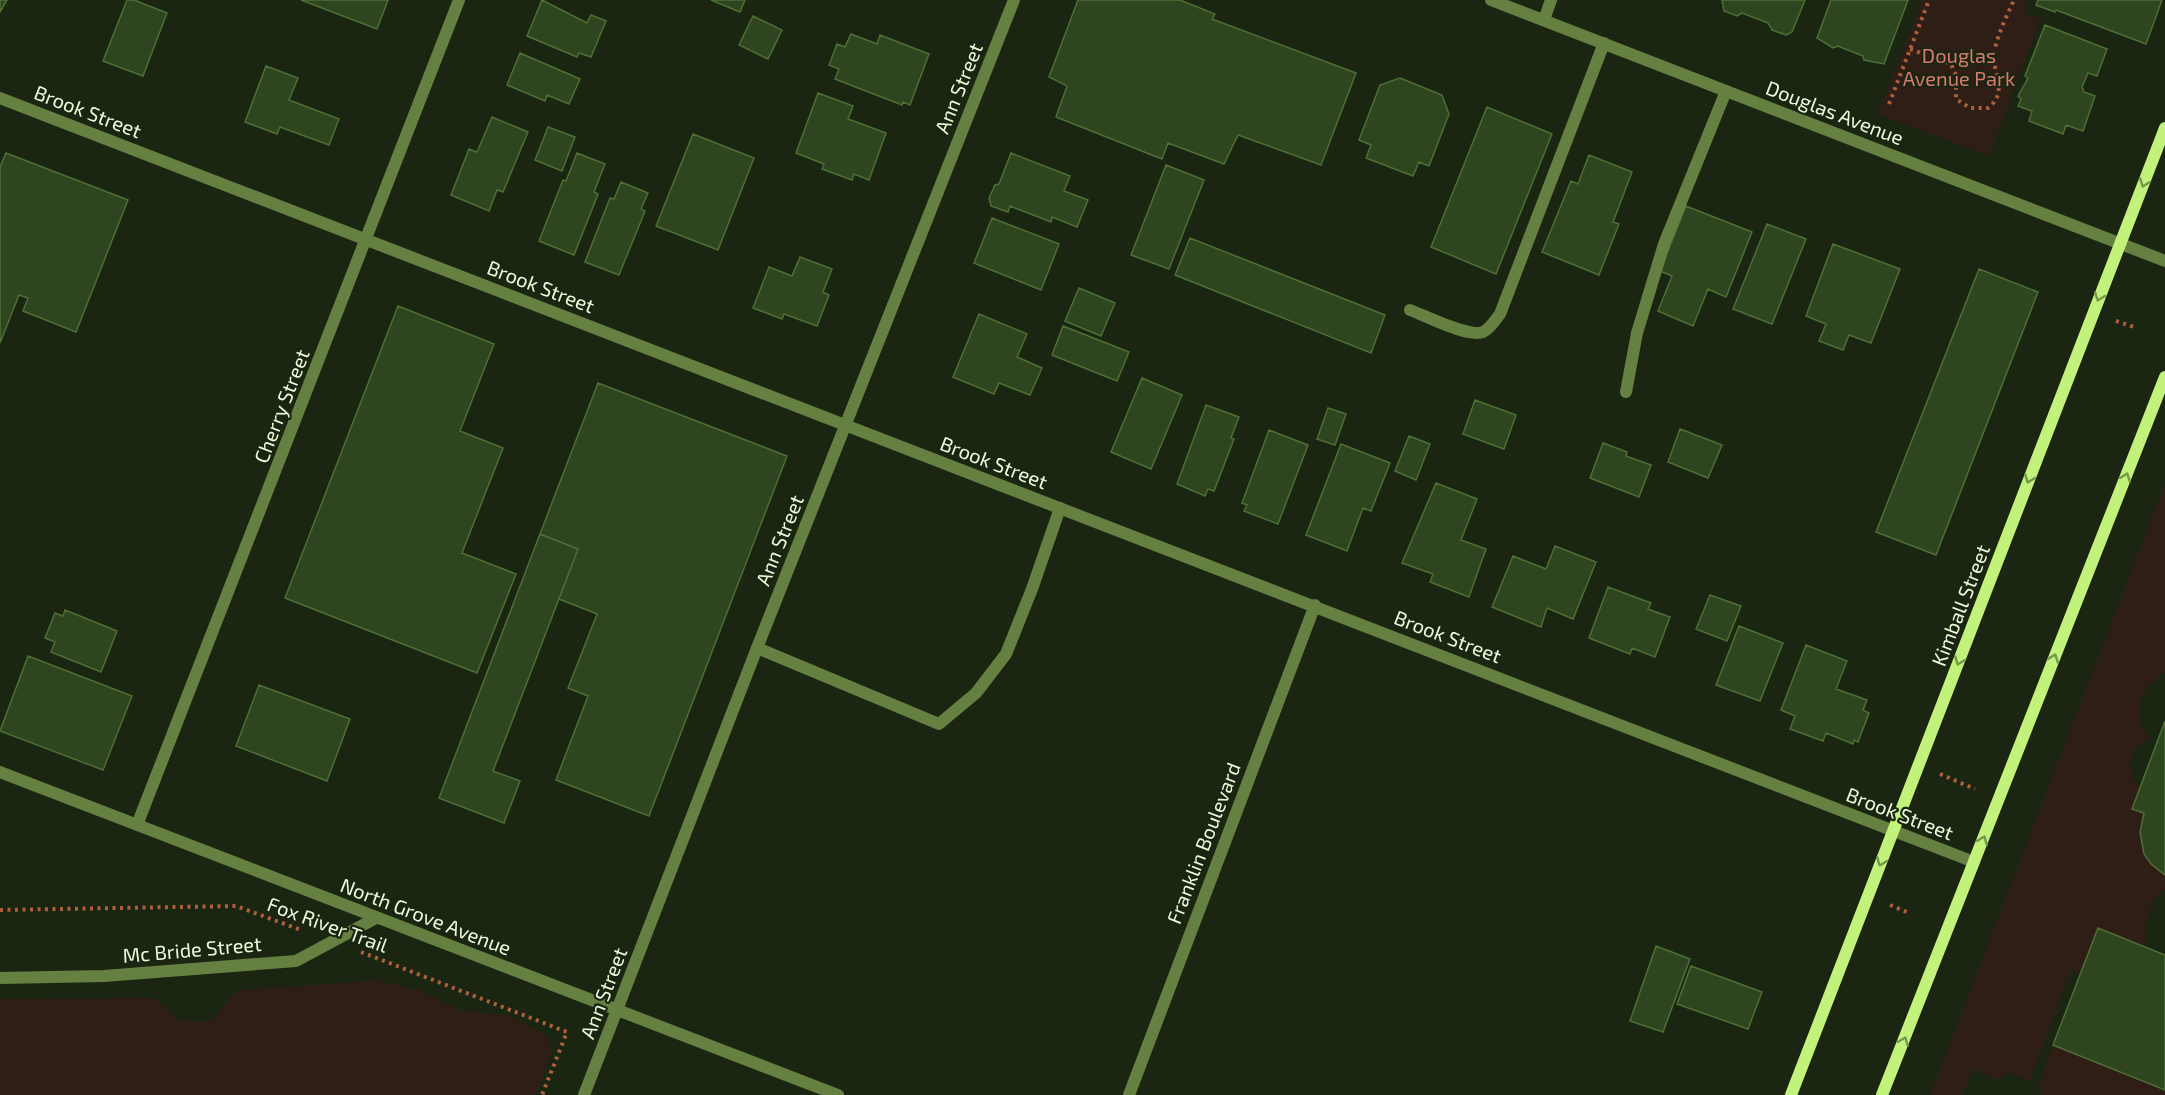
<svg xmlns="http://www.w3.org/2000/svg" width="2165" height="1095" font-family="'Exo 2',sans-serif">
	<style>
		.green { fill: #2f1e16 }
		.building { fill: #2f4520; stroke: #4d6f34; stroke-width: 1.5 }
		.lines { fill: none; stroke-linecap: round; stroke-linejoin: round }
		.path { stroke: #ae603c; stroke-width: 4; stroke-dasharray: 3 4.5; stroke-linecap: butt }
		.lane { stroke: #668042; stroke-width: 12 }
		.street { stroke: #668042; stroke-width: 12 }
		.secondary { stroke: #c2f27b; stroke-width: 12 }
		.oneway { stroke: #77964c }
		.labels { text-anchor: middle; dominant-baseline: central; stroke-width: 4.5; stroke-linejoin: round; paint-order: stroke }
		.park-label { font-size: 20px; fill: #d57a6d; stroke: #1b2612 }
		.street-label { font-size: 20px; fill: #ebfbda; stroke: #1b2612 }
	</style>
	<rect width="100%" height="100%" fill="#1b2612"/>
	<path class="green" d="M1922 0H2028L2024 13 2040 19 1989 156 1878 114Z
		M2165 483V673C2139 686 2130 717 2151 739 2130 742 2127 762 2133 780L2140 786 2132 808 2145 812C2136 836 2142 862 2165 875V890C2145 905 2144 924 2146 947L2098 928 2080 975 2070 971 2030 1081 2007 1072 2002 1078 1995 1079 1973 1069 1962 1095H1930Z
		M374 980 418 990 460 1010 507 1015 548 1036 552 1053 536 1095H0V999L154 998 179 1021H212L236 991Z
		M2053 1045 2165 1088V1095H2042L2039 1084Z"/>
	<path class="building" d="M0 0H7L0 12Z
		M127 0H134L167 13 143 76 103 61Z
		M301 0H388L377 29Z
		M542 0 587 23 591 15 606 21 591 57 579 53 577 57 527 36Z
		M711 0H745L740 12Z
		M1078 0H1180L1215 14 1212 19 1356 73 1321 165 1238 135 1224 164 1168 143 1162 159 1056 117 1067 86 1049 77Z
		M1722 0H1805L1792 32 1786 35 1772 30 1768 23 1742 13 1737 16 1724 11Z
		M1831 0H1908L1884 64 1864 60 1863 56 1838 46 1833 48 1817 38Z
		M2038 0H2162L2146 44 2056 10 2055 12 2036 5Z
		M753 16 782 30 768 59 739 45Z
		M2045 25 2107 49 2097 76 2088 73 2082 87 2084 92 2095 96 2083 131 2066 125 2063 134 2029 121 2032 111 2018 106 2021 99 2018 96 2028 78 2025 76Z
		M851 34 877 44 880 35 929 54 910 105 903 102 902 105 835 79 839 69 829 65 837 44 845 47Z
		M520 53 580 79 569 104 547 95 545 101 507 85Z
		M266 66 298 78 289 100 339 119 329 145 280 127 277 134 245 122Z
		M1400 78 1442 95 1449 114 1429 166 1419 162 1413 176 1366 158 1371 145 1359 140 1380 85Z
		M818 93 853 106 848 119 886 133 869 180 854 174 852 180 822 169 824 164 796 153Z
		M1487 107 1552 134 1496 274 1431 247Z
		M492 117 528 132 503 192 497 190 489 211 451 195 469 149 477 152Z
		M548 127 575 137 562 171 535 160Z
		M693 134 754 158 718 250 656 226Z
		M6 153 128 200 76 332 23 311 28 298 19 295 0 343V167Z
		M577 153 605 164 594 192 598 194 574 255 539 241 563 180 566 181Z
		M1011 153 1070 176 1064 191 1088 200 1077 227 1052 217 1051 222 1010 206 1008 212 991 206 989 198 995 185 999 184Z
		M1589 155 1632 172 1613 222 1619 224 1599 275 1542 252 1571 181 1578 184Z
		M1166 165 1204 180 1169 269 1131 255Z
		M621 182 648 193 641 209 645 211 619 275 585 262 610 198 614 199Z
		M1686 206 1752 232 1726 297 1708 289 1693 326 1658 311 1672 276 1660 271Z
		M992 218 1059 244 1041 290 974 263Z
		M1767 224 1806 239 1772 324 1733 309Z
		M1190 238 1385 315 1371 353 1175 275Z
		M1833 244 1900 269 1871 343 1849 335 1843 350 1819 341 1826 324 1806 316Z
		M800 257 832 269 823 292 829 295 817 326 784 314 782 319 753 308 769 267 792 276Z
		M1979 269 2038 292 1936 555 1876 532Z
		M1079 288 1115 303 1101 336 1065 321Z
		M398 306 494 344 460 431 503 448 462 553 516 574 477 673 285 598Z
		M979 314 1027 334 1017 357 1042 368 1030 395 999 383 994 394 953 377Z
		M1063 326 1129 352 1117 381 1052 355Z
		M1142 378 1182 395 1151 469 1111 452Z
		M598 383 787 456 649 816 556 780 588 696 568 688 597 614 559 599 578 549 540 534Z
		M1475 400 1516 415 1504 449 1463 434Z
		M1206 405 1239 417 1231 438 1234 439 1214 491 1208 489 1205 496 1177 484Z
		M1328 408 1346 414 1335 445 1317 439Z
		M1680 429 1722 445 1708 478 1668 462Z
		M1269 430 1308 445 1278 524 1244 511 1247 505 1242 503Z
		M1409 436 1430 444 1416 480 1395 471Z
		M1603 443 1627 452 1626 456 1651 465 1639 497 1590 478Z
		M1341 444 1390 463 1371 511 1363 508 1347 551 1306 535Z
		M1436 483 1477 499 1461 540 1486 549 1469 597 1430 582 1433 574 1402 563Z
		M540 534 578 549 493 771 520 781 504 823 439 798Z
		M1555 546 1596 562 1573 619 1547 608 1541 627 1492 607 1513 556 1546 569Z
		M1608 587 1651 603 1648 609 1670 617 1655 657 1632 648 1630 654 1589 638Z
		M1710 595 1741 606 1727 641 1696 629Z
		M65 610 117 631 101 672 51 652 55 642 45 638 55 613 63 616Z
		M1739 626 1783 643 1760 701 1716 685Z
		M1806 645 1847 661 1836 689 1867 700 1863 710 1869 713 1858 742 1854 740 1853 744 1826 733 1823 741 1790 729 1795 716 1781 710Z
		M28 656 132 696 103 770 0 731Z
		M259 685 350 719 327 781 236 746Z
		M2165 721V875L2151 864 2144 854 2140 832 2144 813 2132 809Z
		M2098 928 2165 955V1090L2053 1045Z
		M1656 946 1690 959 1663 1032 1630 1021Z
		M1691 966 1762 992 1748 1029 1677 1004Z"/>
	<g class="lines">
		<path class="path" d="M1910 49 1951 64 1956 75V99L1970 108H1988C2011 90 1989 71 1995 48 1999 32 2007 15 2014 0
			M1889 104 1929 0
			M2116 321 2137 328
			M1940 774 1975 789
			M1890 905 1909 913
			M0 910 236 906 301 930
			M361 952 567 1032 542 1095"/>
		<path class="lane" d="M1410 310C1426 316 1468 338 1483 332 1491 328 1495 320 1500 314L1604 43
			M1626 392 1637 333 1664 244 1726 91
			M757 648 939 724 976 693 1006 654 1032 589 1060 508"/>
		<path class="street" d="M1491 0 2165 261
			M1544 20 1551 0
			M0 98 1974 862
			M0 772 838 1095
			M137 825 459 0
			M0 978 104 976 296 961 376 918
			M584 1095 757 648 1014 0
			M1129 1095 1315 605"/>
		<path class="secondary" d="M1791 1095 2165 128
			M1882 1095 2165 377"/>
	</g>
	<defs><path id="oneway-chevron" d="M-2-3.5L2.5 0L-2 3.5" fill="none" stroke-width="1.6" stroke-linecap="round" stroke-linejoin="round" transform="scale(1.5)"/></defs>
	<g class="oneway">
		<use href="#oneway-chevron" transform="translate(2144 183) rotate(111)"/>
		<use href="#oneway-chevron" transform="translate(2099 297) rotate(111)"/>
		<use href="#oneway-chevron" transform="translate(2126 477) rotate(-69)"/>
		<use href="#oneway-chevron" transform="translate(2029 479) rotate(111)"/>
		<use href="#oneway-chevron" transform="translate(2054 658) rotate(-69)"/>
		<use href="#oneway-chevron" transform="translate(1959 661) rotate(111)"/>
		<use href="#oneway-chevron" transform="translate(1983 840) rotate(-69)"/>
		<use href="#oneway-chevron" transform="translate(1881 862) rotate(111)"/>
		<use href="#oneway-chevron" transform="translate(1904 1041) rotate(-68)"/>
	</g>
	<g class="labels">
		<g class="park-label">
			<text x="1959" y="55">Douglas<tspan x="1959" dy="23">Avenue Park</tspan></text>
		</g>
		<g class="street-label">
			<text transform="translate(958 88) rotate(-68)">Ann Street</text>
			<text transform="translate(88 111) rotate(21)">Brook Street</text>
			<text transform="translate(1835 112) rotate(21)">Douglas Avenue</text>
			<text transform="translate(541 286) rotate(21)">Brook Street</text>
			<text transform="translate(281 406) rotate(-69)">Cherry Street</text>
			<text transform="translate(994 462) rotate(21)">Brook Street</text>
			<text transform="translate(779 540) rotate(-68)">Ann Street</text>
			<text transform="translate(1960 605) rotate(-69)">Kimball Street</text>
			<text transform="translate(1448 636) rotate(21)">Brook Street</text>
			<text transform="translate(1900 813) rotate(21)">Brook Street</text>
			<text transform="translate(1203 843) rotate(-69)">Franklin Boulevard</text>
			<text transform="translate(426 916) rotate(21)">North Grove Avenue</text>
			<text transform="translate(328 924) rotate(20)">Fox River Trail</text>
			<text transform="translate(192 949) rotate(-5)">Mc Bride Street</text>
			<text transform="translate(603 993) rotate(-69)">Ann Street</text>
		</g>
	</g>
</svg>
